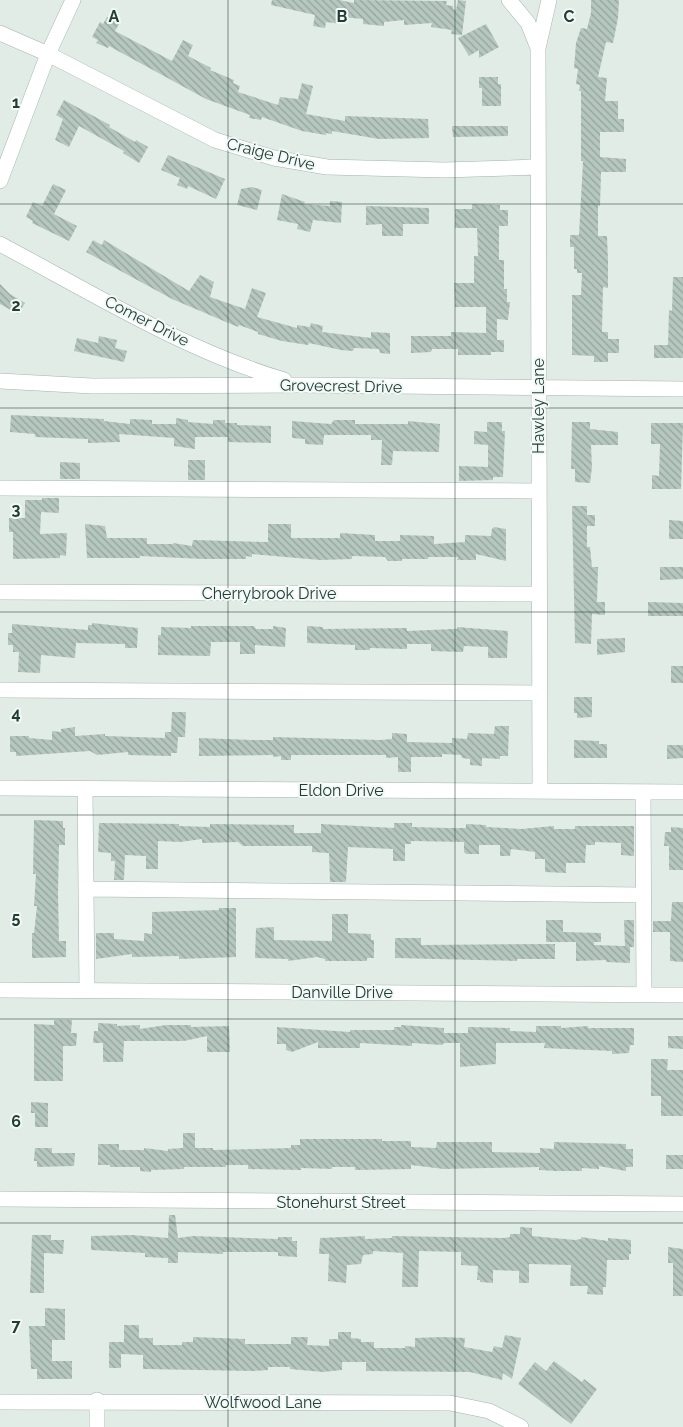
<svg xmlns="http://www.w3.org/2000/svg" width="683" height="1427" font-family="Raleway,sans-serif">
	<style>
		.building { fill: url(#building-back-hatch) }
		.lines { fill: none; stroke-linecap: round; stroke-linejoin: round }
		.minor-casing { stroke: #a4b4ae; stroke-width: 16 }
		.minor { stroke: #fff; stroke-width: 15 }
		.grid { fill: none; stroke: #213d36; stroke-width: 1; stroke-opacity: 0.55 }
		.labels { text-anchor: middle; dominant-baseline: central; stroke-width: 4; stroke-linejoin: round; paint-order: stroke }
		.street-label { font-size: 16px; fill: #213d36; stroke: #f1f8f5 }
		.grid-label { font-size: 16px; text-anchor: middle; font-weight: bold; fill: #213d36; stroke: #f1f8f5; stroke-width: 4; stroke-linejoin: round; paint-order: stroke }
	</style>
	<defs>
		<pattern id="building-back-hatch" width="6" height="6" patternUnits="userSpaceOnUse" patternTransform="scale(1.25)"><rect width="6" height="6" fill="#b6c7c0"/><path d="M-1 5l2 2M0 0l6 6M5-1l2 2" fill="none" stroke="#94a39d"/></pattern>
	</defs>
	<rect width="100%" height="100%" fill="#e1ece7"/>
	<path class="building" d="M272 0H339L354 3V0L447 1 446 5 453 6V9L456 10 458 0 466 1 462 35 451 34 452 30 431 27 432 23 404 25V20L384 22V26L363 24V19L342 17 341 24 326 22 325 28 313 26 315 15 271 5Z
		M591 0H619L618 18 613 43 606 42 598 77 607 78 605 101H618V119H624V132H600V157L626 159V172H601L600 206H598V236H607L608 261V288L603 287 602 332H608V339H619V353H608V362H594V356L572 355V295H581L582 273H577V269H574V247H570V235H579L583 161H581V91H579L580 85 576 84 578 69 574 68 576 43 581 28 587 29 591 13Z
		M107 17 119 24 115 31 172 61 183 40 193 45 188 56 211 68 210 70 234 80 233 83 240 86 238 92 278 105 280 97 298 99 302 83 313 86 306 114 345 121V116L428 119 429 138 379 139 332 131V134L326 133V135L302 131 262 117 261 120 249 118 250 115 206 99 109 46 108 48 96 43 98 40 92 37 100 22 103 24Z
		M486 24 499 47 479 58V50L469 56 458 38Z
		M479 77H498V84H501V106H482V88H479Z
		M64 100 110 125 109 127 135 142 136 140 148 147 139 163 123 153 124 151 79 126 69 147 55 140 63 119 56 115Z
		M452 126H508V136L453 137Z
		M168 155 225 179 216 199 188 186 187 189 177 185 180 178 161 170Z
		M53 184 66 190 54 214 77 226 69 241 32 223 33 221 26 217 33 202 42 206Z
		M252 187 262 190 257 210 237 205 241 189Z
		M282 194 305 202 304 204 330 206V201L342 202 341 223 313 220 310 232 297 229 298 224 277 220Z
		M472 204 500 205V210H508V226H499V260H504V289H507V302H510L508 320 497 319V340H504V352H491V355H458V349H432L431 352 411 353V336H451V332L486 333V307H455L454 283H474V256H478L477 228H455V209H472Z
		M366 206 429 208V224H403V236H382V224L366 225Z
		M93 240 102 245 104 240 189 291 200 275 214 282 210 297 245 309 252 288 266 293 257 317 297 328V325L310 327 311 323 323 326 322 332 371 338V332L390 333V354L380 353 379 349 354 348 353 351 341 350 309 343 308 345 282 341 258 334V332L239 325 238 327 172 299 86 252Z
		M673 277H683V358H654V345H668L669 310 672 311Z
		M0 284 10 294 25 303 18 314 0 304Z
		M99 336 117 340 115 348 127 351 124 362 74 351 77 338 98 343Z
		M11 415 104 419V421L130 424V419L152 420V424H176V418L188 420V422L213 424V420H225V423H237V425L271 426V443L228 442V437H195V449L174 446V438L119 434 120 442 88 443V439L35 437V434L10 432Z
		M334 420H355V424H408V421L440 424 439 452 393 451 392 465H381L382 440H371V435H324L323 445 305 444V439L292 438V421L331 424Z
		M487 422H502V431H505L503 477H493V480L459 481V466L488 467V445L474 444V431L487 432Z
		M572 422H590V429L618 432V445H591L592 467 590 483 575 482V469H571Z
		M651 423H683L681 489H652V475L659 476 660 444H651Z
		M188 460H205V480H188Z
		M60 462 80 463V479H60Z
		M42 498H59V513L41 512 40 534 67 533 66 556 60 555V558L13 559V532H9V518H25V500H42Z
		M572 506H587V515H595V526H587V547H590L592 567H598L597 602H605V615L592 614 591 644 575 643Z
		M669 520 683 521V539H669Z
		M85 524 105 526 107 538H147V544H173V543L192 546 193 540 268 542V524H291V538H340V533L375 535V541H400V535L434 536V544L465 542V535L491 536 492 529 494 527 506 529V561L476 554V560H457L458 557H428V559H402V561H388L385 557 352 556V559L320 560 252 554V557L246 556V559H203L140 556V558H87Z
		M660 567H683V579L660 580Z
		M648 602 683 603V616H648Z
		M92 623 138 628 137 648H125V644L76 643 75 658 41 655 40 673 18 672 19 652H13V645H8V633H12V624L88 630V625H92Z
		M191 626H254L256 629H273V626L286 628 285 647 255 645V654H240V642H211L210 656 158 655V635H161V627L191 628Z
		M307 626 323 627V629L407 628V631L453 629H457V627L508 631 507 658H488V647L464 646 463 652 431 651V644H407V649L370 648V650H355V645L307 643Z
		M625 638V652L597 655V639Z
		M671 666H683V683H671Z
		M574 697H592V717L577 718V713H574Z
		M172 712H186L185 737H178L177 753H171V756L128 755V752L97 755 90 751 16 756V752H10V736H29V738L52 740V731L61 732V729L75 727V736L105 734V736L165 738V732H171Z
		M495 726H509L508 756H500V759L482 758V766L470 765V759L462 758 461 755 442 754V757H411V772H398V757L386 758V755H291V760H281V756L273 757V755L199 756V738L253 740H273V737L380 740 392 739V733L407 734V742L452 743V738L467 739 468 733 494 734Z
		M574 740 599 741V744H607V758H574Z
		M667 745H683V758L667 759Z
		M34 820 63 821V828H65V845H59L58 894 59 941H66V957L32 958V933H34L37 906H34L36 874H33Z
		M99 823 179 824V826L210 827V824L294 825V833H321V824L394 828V823H412V827L449 828H466V824L486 825V827L521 829 554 826V829H575V826H634V856L621 855V843L595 842V845H586L585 863H566V873L545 872V859H535V852L511 849 510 856H500V845H479V854H466L464 852V842L411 841V844H405V861H393V849L348 847 346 882H330L329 853 312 852V846H243L238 842 202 843V839L180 842 158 841V869H146V856L125 855 124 880H114L115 861H111V853L98 852Z
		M671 827 683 828V870H669V846H664L665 832H671Z
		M672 902H683V962L670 961V932H653V921H671Z
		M219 908H236V957L179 959V956L132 957V954L96 959V933H114V939L144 941V933L152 934V912L219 910Z
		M332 914H348V933L371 934V940H374V958H367V961H325V959L317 957 288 961V959L255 958 256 928 274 927V940L332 941Z
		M546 920H563V932L601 933V942H594V945L625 946 624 920H634V947H630V963L606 962V960L576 961V942H546Z
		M395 938H421V945L555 944V959H517V961L395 958Z
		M54 1020H72L71 1033H77L76 1046H63V1081H34V1024L54 1025Z
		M98 1023 117 1024V1026L140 1025V1029L166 1025H191V1027L229 1026 230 1052H207V1036L184 1041H124L123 1062H103V1043H93L94 1031H98Z
		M401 1025 444 1028V1033H468V1027L510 1028V1031L536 1032V1026H561V1028L588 1026V1028H634V1045H630L629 1053 612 1054V1051L544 1048 545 1043H496V1064L460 1067V1043H444L442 1045 412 1043V1046L360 1043V1048H318V1042L292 1052 286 1050V1044H277V1027L350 1032V1030H394V1027H401Z
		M668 1036H683V1049L668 1048Z
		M651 1059H668L667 1070H683V1116H661V1096H651Z
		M31 1102 48 1103V1127H35V1113H31Z
		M183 1133H195V1148H213V1150L291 1148V1145H300V1139H382V1141H411V1147L436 1148 437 1142H492V1152L540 1153V1148L554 1149V1142L626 1144V1149H633V1167H626V1171L599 1166V1169L582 1168V1171H556L539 1170V1167L444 1169 411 1165V1169L355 1170V1167H332V1169L301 1168V1170L248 1169V1165H226V1167H184V1169L151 1170V1172L140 1171V1167H110V1165H98V1144H119V1150H144V1148L168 1151V1149L183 1148Z
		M35 1148H52V1153H75L74 1166 37 1167V1161H34Z
		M666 1155H683V1169H666Z
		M169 1215H175L178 1238 193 1236 278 1239V1237H292V1241H297V1257L278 1256V1252H223V1254L178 1252V1263H168V1258L145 1257V1253L91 1250V1236L132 1235 168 1238Z
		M520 1227 532 1228V1236L575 1240 581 1239V1237L608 1241V1238L631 1240V1254H629V1260H607L606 1287H603V1295L587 1294 588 1286H570L571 1265 529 1264V1283H519V1271L493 1270V1283L480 1282V1280H477L478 1266 461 1265V1252L419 1251 418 1287H402L403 1253 373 1251V1254L363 1255 361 1264 347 1265 346 1283 328 1281 329 1254H319L320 1238 365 1236V1239L392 1238V1236L504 1238 510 1237V1234H520Z
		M32 1235H51V1240H64L63 1254 44 1253V1293H30Z
		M668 1247 683 1249V1296H673V1263H668Z
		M45 1308 65 1309V1340H52V1361H72V1379H37V1369H31L29 1326H45Z
		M124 1325H139V1338H153V1345H182V1342H193V1337L245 1339V1344H291V1337H308L307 1345 329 1346V1339H338V1332H351V1338L361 1339V1342H374V1348H405V1346L415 1347V1338L442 1337 465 1338 464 1347 492 1352 494 1346 502 1348 505 1335 521 1338 512 1379 503 1373 502 1380 470 1372 366 1371V1362H342V1370L323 1372 290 1369V1367H268V1370L254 1371 143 1369V1355L121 1354V1368H109V1342H124Z
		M554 1361 582 1382 584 1379 597 1389 571 1424 518 1384 535 1362 546 1371Z"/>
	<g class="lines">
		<g class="minor-casing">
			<path id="minor" d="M509 0 528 23 538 48 540 791
				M0 33 48 54 215 140 274 158 327 167 444 170 538 167
				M538 48 549 0
				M0 181 48 54 73 0
				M0 244C92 293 184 350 284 380
				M0 381 92 386 300 385 683 389
				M0 488 538 491
				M0 592 539 594
				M0 690 539 693
				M0 788 683 792
				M85 789 87 991
				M643 792 644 994
				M86 889 642 895
				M0 990 683 995
				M0 1199 683 1204
				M0 1402 450 1403 489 1411 521 1427
				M97 1427V1400"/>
		</g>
		<use href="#minor" class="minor"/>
	</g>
	<path class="grid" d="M228 0V1427M455 0V1427M0 204H683M0 408H683M0 612H683M0 815H683M0 1019H683M0 1223H683"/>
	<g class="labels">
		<g class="street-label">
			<text transform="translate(271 154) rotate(14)">Craige Drive</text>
			<text transform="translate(147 321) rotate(27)">Comer Drive</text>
			<text transform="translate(341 386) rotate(1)">Grovecrest Drive</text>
			<text transform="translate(538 406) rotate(-90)">Hawley Lane</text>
			<text x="269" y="593">Cherrybrook Drive</text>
			<text x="341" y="790">Eldon Drive</text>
			<text x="342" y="992">Danville Drive</text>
			<text x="341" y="1202">Stonehurst Street</text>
			<text x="263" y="1402">Wolfwood Lane</text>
		</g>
	</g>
	<g class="grid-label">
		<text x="114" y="22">A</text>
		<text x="342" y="22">B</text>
		<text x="569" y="22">C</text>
		<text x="16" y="108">1</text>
		<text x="16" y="311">2</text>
		<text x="16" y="515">3</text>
		<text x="16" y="719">4</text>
		<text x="16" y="923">5</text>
		<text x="16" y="1127">6</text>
		<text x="16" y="1331">7</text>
	</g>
</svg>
